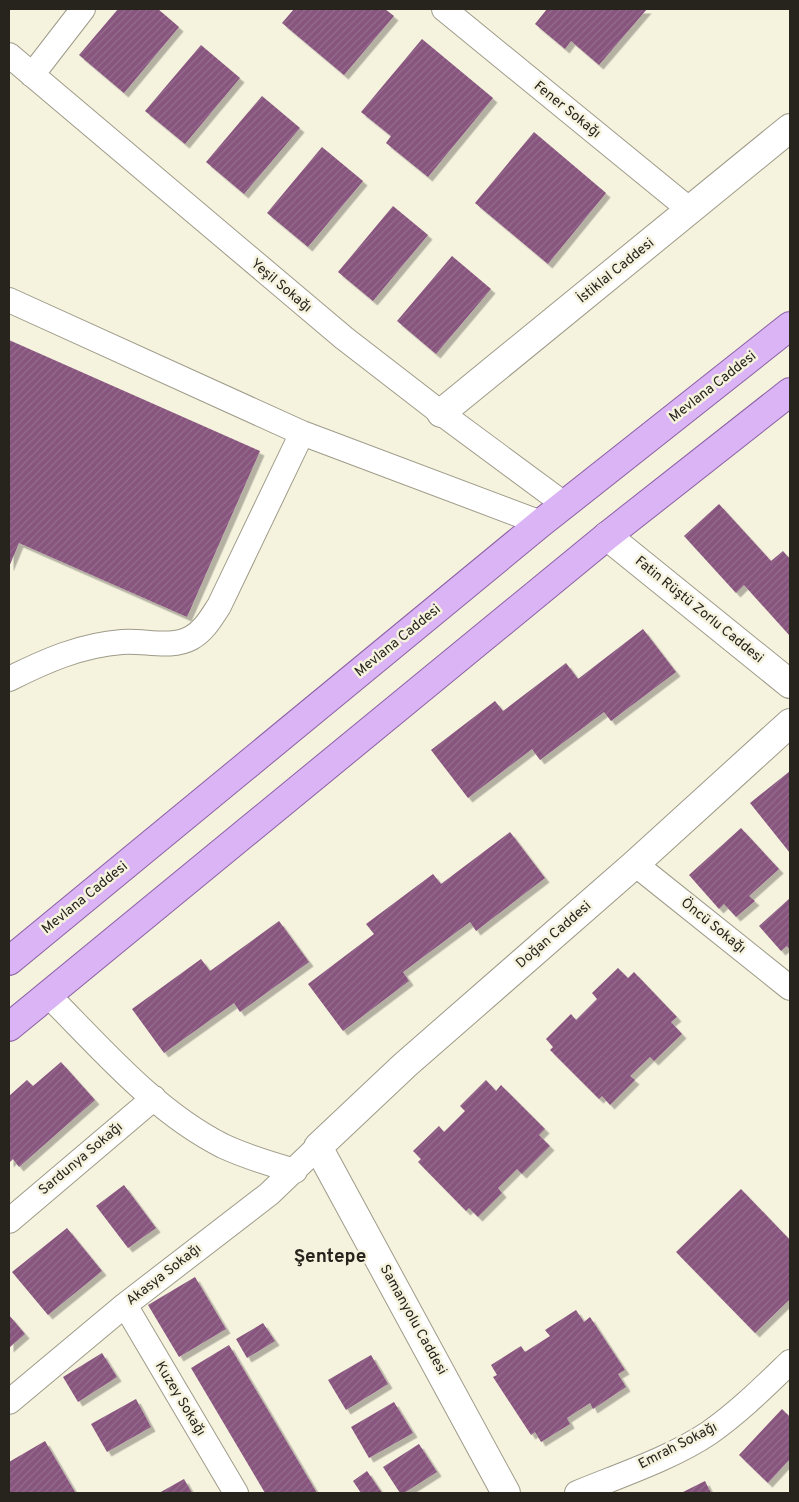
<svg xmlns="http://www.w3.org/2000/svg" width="799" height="1502" font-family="Overpass,sans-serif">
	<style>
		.building { fill: url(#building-hatch); filter: url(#shadow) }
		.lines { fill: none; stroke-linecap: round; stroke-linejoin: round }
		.minor-casing { stroke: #9e9b89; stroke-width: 26 }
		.tertiary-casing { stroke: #9e9b89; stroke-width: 30 }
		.primary-casing { stroke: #8b61a4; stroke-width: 30 }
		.minor { stroke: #fff; stroke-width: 24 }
		.tertiary { stroke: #fff; stroke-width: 28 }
		.primary { stroke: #dab4f4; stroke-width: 28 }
		.labels { text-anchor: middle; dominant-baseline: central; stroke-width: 5; stroke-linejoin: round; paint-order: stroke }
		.street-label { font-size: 14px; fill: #26241d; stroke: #f5f2de }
		.district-label { font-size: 19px; font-weight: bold; fill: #26241d; stroke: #f5f2de }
	</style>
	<defs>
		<pattern id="building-hatch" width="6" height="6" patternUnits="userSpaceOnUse" patternTransform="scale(1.25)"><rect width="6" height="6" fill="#87547e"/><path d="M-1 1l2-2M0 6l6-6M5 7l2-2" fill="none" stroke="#956e8d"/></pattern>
		<filter id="shadow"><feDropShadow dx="4.5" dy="4.5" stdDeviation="0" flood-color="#0004"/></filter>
	</defs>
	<rect width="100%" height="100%" fill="#f5f2de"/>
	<path class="building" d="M118 9H158L179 27 124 93 79 55Z
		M294 9H385L394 16 344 75 282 23Z
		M547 9H647L599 65 571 41 565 49 535 24Z
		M422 39 493 98 428 177 386 143 391 136 361 112Z
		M201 45 240 78 185 144 145 111Z
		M262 96 300 128 244 194 206 162Z
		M534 132 606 193 548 264 475 203Z
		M322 147 363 181 308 247 267 213Z
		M393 206 428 235 373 301 338 272Z
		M452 256 491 289 436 354 397 321Z
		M9 340 260 451 187 617 19 543 9 567Z
		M719 504 771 561 783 551 790 559V636L744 585 736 593 684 536Z
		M643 629 676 672 611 721 604 712 540 760 532 749 468 798 431 750 495 701 503 711 566 663 578 679Z
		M790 771V853L750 803Z
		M741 828 779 869 749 896 755 901 736 917 724 904 719 909 689 875Z
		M510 832 545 878 476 931 470 922 403 972 409 981 343 1031 308 984 374 934 366 924 433 874 441 884Z
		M790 898V950L787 946 781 951 759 926Z
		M279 921 309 962 240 1012 234 1003 164 1053 132 1009 201 959 210 971Z
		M618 968 628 978 634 972 677 1017 671 1022 682 1034 654 1061 650 1057 630 1076 635 1080 610 1105 602 1096 599 1099 550 1050 553 1047 546 1039 571 1014 576 1020 597 999 592 993Z
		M61 1062 95 1100 19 1167 13 1159 9 1163V1096L27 1080 33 1086Z
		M486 1080 496 1091 501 1085 545 1129 539 1135 550 1146 522 1174 517 1169 498 1188 502 1193 478 1217 469 1208 466 1211 418 1162 421 1159 413 1151 439 1126 444 1132 465 1111 460 1106Z
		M124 1185 156 1228 128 1248 96 1206Z
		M741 1189 790 1240V1299L755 1333 676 1252Z
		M67 1228 102 1271 48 1315 12 1272Z
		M195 1277 226 1329 179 1357 148 1305Z
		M576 1310 584 1322 590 1317 625 1370 618 1374 626 1387 593 1409 590 1403 567 1418 570 1424 541 1442 535 1432 531 1435 493 1377 497 1375 491 1365 521 1346 525 1352 550 1336 545 1330Z
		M9 1315 25 1334 9 1348Z
		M263 1323 275 1341 247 1358 236 1339Z
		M229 1345 272 1417 317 1493H265L191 1368Z
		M102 1353 117 1377 78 1402 63 1377Z
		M371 1355 388 1384 346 1410 328 1380Z
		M136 1399 151 1427 107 1452 91 1424Z
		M394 1402 413 1433 369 1458 351 1427Z
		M782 1409 790 1417V1459L768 1483 739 1455Z
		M45 1441 75 1492 9 1493V1462Z
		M419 1444 437 1472 404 1493H400L383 1467Z
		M367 1471 382 1493H361L353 1481Z
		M184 1479 192 1493H159Z
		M705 1481 711 1493H681Z"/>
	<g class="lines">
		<g class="minor-casing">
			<path id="minor" d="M444 9 690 210
				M9 55 344 338 441 413 564 504
				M32 75 83 9
				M9 300 302 433 541 523
				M9 679C45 661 81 645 122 642 144 640 171 649 191 638 204 631 211 618 219 606L302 433
				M635 864 790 988
				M48 995C101 1048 155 1112 223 1146 247 1157 270 1164 295 1171
				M9 1221 154 1098
				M125 1305 236 1493
				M9 1402 125 1305 269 1194 318 1147
				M577 1493C618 1476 672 1458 709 1433 739 1412 764 1387 790 1362"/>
		</g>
		<g class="tertiary-casing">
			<path id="tertiary" d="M441 413 790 128
				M607 536 790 684
				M506 1493 318 1147 405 1065 635 864 790 723"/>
		</g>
		<g class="primary-casing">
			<path id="primary" d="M9 961 541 523 790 326
				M9 1027 607 536 790 392"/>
		</g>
		<use href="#minor" class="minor"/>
		<use href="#tertiary" class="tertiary"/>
		<use href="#primary" class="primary"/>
	</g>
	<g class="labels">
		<g class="street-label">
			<text transform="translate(567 110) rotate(39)">Fener Sokağı</text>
			<text transform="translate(616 271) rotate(-39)">İstiklal Caddesi</text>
			<text transform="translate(281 286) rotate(40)">Yeşil Sokağı</text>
			<text transform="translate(713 387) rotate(-38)">Mevlana Caddesi</text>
			<text transform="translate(699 610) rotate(39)">Fatin Rüştü Zorlu Caddesi</text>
			<text transform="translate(398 641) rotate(-39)">Mevlana Caddesi</text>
			<text transform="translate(85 898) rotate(-39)">Mevlana Caddesi</text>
			<text transform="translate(713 926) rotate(39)">Öncü Sokağı</text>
			<text transform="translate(554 935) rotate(-41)">Doğan Caddesi</text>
			<text transform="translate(81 1159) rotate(-40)">Sardunya Sokağı</text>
			<text transform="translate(164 1275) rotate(-38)">Akasya Sokağı</text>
			<text transform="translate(413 1320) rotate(61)">Samanyolu Caddesi</text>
			<text transform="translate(180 1399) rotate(59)">Kuzey Sokağı</text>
			<text transform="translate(678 1446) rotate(-27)">Emrah Sokağı</text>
		</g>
		<g class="district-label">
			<text x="330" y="1257">Şentepe</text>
		</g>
	</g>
	<rect width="799" height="1502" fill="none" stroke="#26241d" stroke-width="20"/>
</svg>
